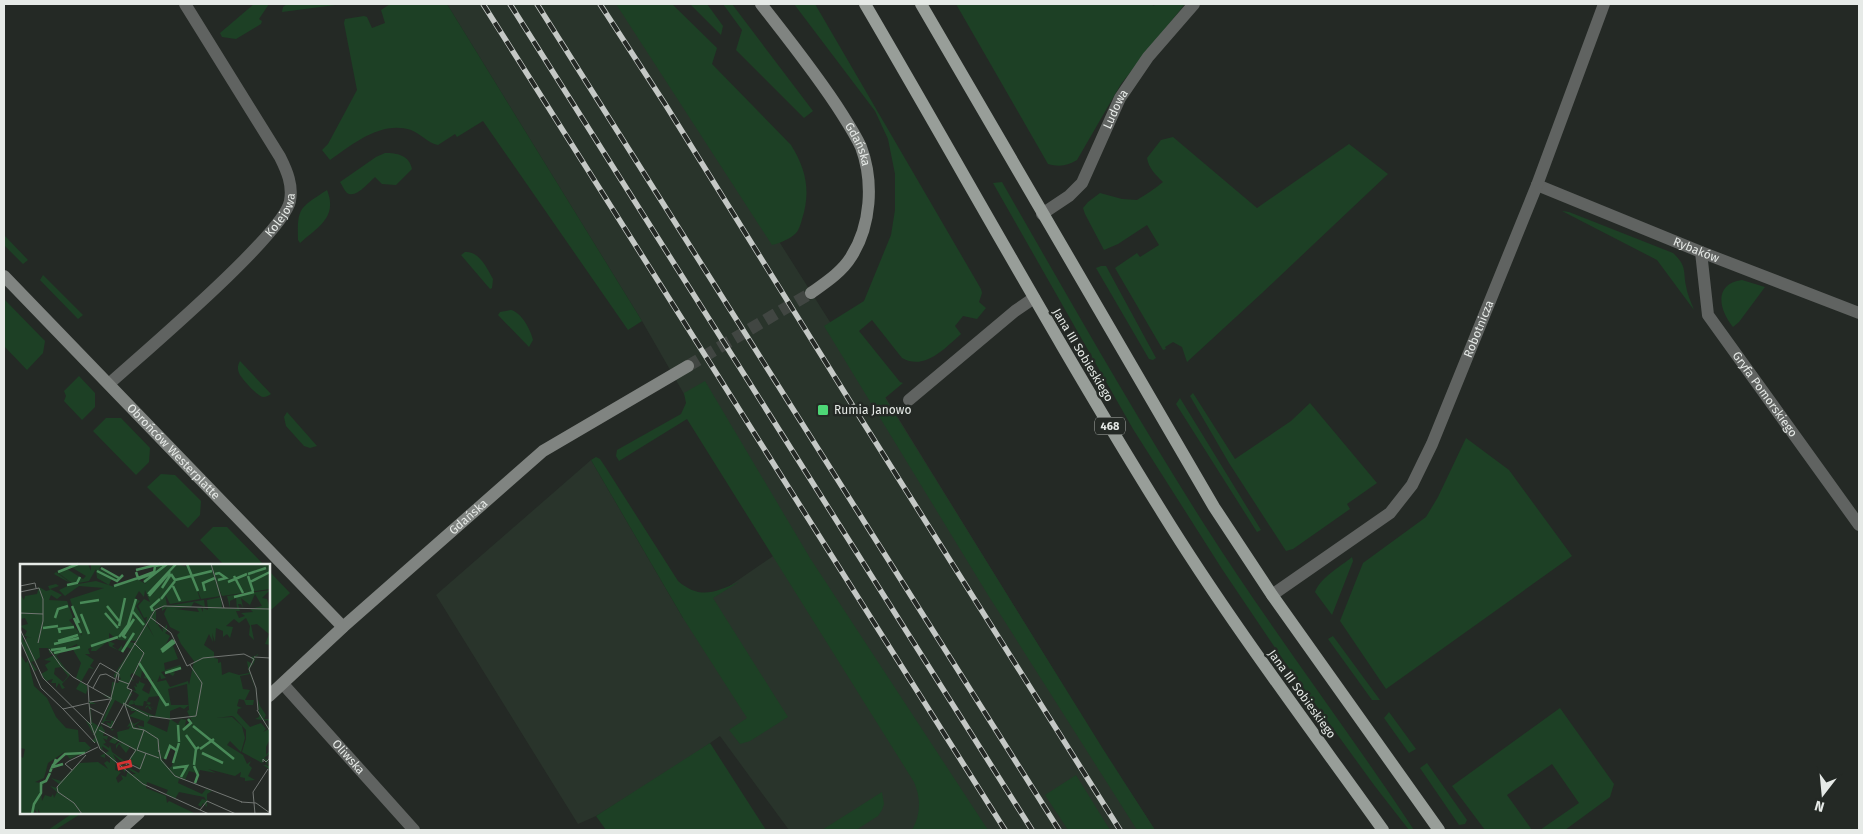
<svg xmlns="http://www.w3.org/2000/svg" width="1863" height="834" font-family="'Fira Sans',sans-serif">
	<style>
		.built { fill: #29342b }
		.green { fill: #1d4025 }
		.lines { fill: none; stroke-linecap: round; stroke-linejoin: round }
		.secondary-tunnel { stroke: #414642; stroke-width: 12; stroke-dasharray: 12 6; stroke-linecap: butt }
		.street { stroke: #606361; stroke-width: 12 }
		.secondary { stroke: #808481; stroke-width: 12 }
		.primary { stroke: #989e99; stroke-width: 12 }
		.rail-casing { stroke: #c4c8c5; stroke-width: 5.5 }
		.rail { stroke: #242925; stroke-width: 4; stroke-dasharray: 11; stroke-linecap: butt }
		.poi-dot { fill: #4dd676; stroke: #242925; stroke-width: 2 }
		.labels { text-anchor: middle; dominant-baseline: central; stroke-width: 5; stroke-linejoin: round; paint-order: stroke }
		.shield { fill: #242925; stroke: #acb0ad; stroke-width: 1 }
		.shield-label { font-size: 11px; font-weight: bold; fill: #e6eae7 }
		.street-label { font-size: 12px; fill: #e6eae7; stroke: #242925 }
		.poi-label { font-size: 12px; fill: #e6eae7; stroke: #242925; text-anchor: start }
		.inset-river { fill: none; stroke: #498958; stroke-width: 2.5 }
		.inset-road { fill: none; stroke: #727673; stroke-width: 1 }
		.view { fill: #d73232; fill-opacity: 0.15; stroke: #d73232; stroke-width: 2.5 }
		.inset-edge { fill: none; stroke: #e6eae7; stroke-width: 2.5 }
	</style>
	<rect width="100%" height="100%" fill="#242925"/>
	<path class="built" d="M447 4H633L771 224 780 243 830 322 849 338 1101 747 1155 830H789L720 736 682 763 596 816 578 824 436 595 591 460 683 618 776 554 642 321Z"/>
	<path class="green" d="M254 4H269L259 19 262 21 261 24 236 39 222 37 220 33Z
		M287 4H343L282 12 283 7Z
		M390 4H447L642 321 628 330 483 121 457 137 455 134 438 145C428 143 421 134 411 130 382 120 352 144 330 160L322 150 328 144 357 90 344 23 345 19 364 16 367 17 372 28 385 23 381 10Z
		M616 4H672L717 48 712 64 791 145C806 169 811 191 802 219 801 223 799 230 796 233 790 239 780 243 772 245Z
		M690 4H707L723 26 721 35Z
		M723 4H732L813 111 804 118 736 50 742 30Z
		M794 4H815L981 289 982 293 979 302 986 308 977 319 963 316 955 326 961 334C945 348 925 371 902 358L872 320 859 331 900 382 903 383 885 398 1103 749 1155 830H1137L988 595 824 326 864 301 891 235 895 210V174L888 139 875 111Z
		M956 4H1151L1154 6 1155 4H1185L1121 84 1077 160C1067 166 1059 167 1048 164Z
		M1173 137 1257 208 1349 144 1388 174 1262 293 1187 362 1182 347 1173 342 1165 347 1166 349 1163 350 1115 268 1137 253 1140 257 1159 245 1147 225 1118 244 1104 250 1085 214 1083 208 1088 202 1100 193 1122 199 1137 200C1145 195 1156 188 1163 182 1156 175 1149 169 1147 158L1161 140Z
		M385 153C397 153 409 155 412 169L396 185 382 184 375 177C369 182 356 199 347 193 344 190 342 185 340 182L376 157Z
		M1002 182C1068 297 1133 412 1204 524 1271 629 1346 727 1414 830H1409L1374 785 1284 661 1222 569 1133 429 993 183Z
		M327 190C338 217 318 227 300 243L298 240C297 207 300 208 327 190Z
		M1562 211 1569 212 1673 253C1687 266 1683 270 1686 286 1687 294 1691 302 1694 310L1657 260Z
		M4 235 28 260 23 264 4 245Z
		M465 252C479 251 487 268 493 279L492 288 490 289 461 255Z
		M1101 266H1106L1156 358 1153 360 1149 359 1096 268Z
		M43 275 83 315 78 319 40 280Z
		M1742 280 1765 287 1739 322 1733 327C1719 310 1713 284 1742 280Z
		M5 300 45 341 43 353 27 370 4 346Z
		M511 310C521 312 531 330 533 340L529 347 498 315 500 312Z
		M240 361 271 394C268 396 266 397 263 397 257 396 241 378 239 373 237 368 238 365 240 361Z
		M79 376 95 393V407L82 420 64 401 66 396 64 391Z
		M705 381 810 558 988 830H912C921 815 921 798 914 782L687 419 619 461 616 456 617 450 681 414 686 403 684 393Z
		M1193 393 1235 459 1291 421 1310 403 1377 483 1347 504 1350 509 1293 549 1286 551 1229 463 1190 396Z
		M1180 398 1261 530 1257 532 1176 404Z
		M287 412 317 446 310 448 304 446 286 426 284 417Z
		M106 418H121L150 448 149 462 136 475 93 431Z
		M1466 438 1509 470 1572 556 1386 689 1340 621 1363 563 1426 517 1438 497Z
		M596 457 600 459 606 468 678 581C700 600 715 592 739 582L713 598 788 717 750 741 740 744 729 730 747 718 683 618 591 460Z
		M161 474 175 475 201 501 200 515 188 528 147 487Z
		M213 527H227L264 565H224L200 540Z
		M1352 557 1353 561 1332 615 1315 592C1321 577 1340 567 1352 557Z
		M269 571 290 593 272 609H269Z
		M1333 636 1380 700H1372L1328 639Z
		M1560 708 1614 784 1610 797 1565 830H1540L1579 803 1552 764 1507 795 1532 830H1485L1452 786Z
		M1389 712 1416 749 1409 753 1384 718Z
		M710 743 766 830H606L596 816Z
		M1427 763 1467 820 1465 824 1459 825 1420 768Z
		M1076 775 1110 830H1068L1045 795Z
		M882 792 884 804 882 810 878 816 856 830H822Z
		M73 813H82L55 830H48Z"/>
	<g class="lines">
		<path class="secondary-tunnel" d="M688 366 811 293"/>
		<g class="street">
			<path id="s1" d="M1537 185 1701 252 1859 313"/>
			<path id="s2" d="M1042 214 1069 196 1082 183 1120 98 1148 57 1194 4"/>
			<path id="s3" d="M1701 252 1708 315 1859 525"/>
			<path id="s4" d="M109 384C141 355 284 234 290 201 293 185 287 171 280 157L185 4"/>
			<path d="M909 400 1015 311 1034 298"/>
			<path id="s5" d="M1272 595 1390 513 1412 485 1432 444 1537 185 1604 4"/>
			<path id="s6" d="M283 684 414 830"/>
		</g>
		<g class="secondary">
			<path id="s7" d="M761 4C789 40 818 76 842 114 849 125 856 136 861 147 874 182 871 226 851 257 842 272 825 283 811 293"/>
			<path id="s8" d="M4 276 343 627"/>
			<path id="s9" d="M269 696 343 627 543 451 688 366"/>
			<path d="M120 830 139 813"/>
		</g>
		<path class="primary" d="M865 4C964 173 1058 345 1162 512 1230 622 1308 725 1383 830
			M921 4 1214 507 1272 595 1439 830"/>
		<g class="rail-casing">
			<path id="rail" d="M483 4 1005 830
				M510 4 1032 830
				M537 4 1059 830
				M600 4 665 104 861 419 1120 830"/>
		</g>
		<use href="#rail" class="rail"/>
	</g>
	<rect class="poi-dot" x="817" y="404" width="12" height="12" rx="2.5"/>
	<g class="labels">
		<rect class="shield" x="1095" y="417.5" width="30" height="17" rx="4"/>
		<g class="shield-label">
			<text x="1110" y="426">468</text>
		</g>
		<g class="street-label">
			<text stroke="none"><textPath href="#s2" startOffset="132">Ludowa</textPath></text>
			<text stroke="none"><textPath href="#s7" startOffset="171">Gdańska</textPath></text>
			<text stroke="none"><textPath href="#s4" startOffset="242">Kolejowa</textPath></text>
			<text stroke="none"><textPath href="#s1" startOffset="172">Rybaków</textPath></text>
			<text stroke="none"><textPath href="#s5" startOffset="349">Robotnicza</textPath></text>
			<text transform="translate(1083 355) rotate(59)">Jana III Sobieskiego</text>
			<text stroke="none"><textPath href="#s3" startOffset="161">Gryfa Pomorskiego</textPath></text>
			<text stroke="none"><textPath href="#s8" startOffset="244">Obrońców Westerplatte</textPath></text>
			<text stroke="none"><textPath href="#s9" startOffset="268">Gdańska</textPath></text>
			<text transform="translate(1302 694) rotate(54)">Jana III Sobieskiego</text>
			<text stroke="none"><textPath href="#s6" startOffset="98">Oliwska</textPath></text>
		</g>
		<g class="poi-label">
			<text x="834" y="410">Rumia Janowo</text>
		</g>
	</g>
	<g transform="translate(20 564)">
		<rect width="250" height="250" fill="#242925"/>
		<path d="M46 0H68L71 7V0H82L79 5 99 14 97 17 92 14 89 21 77 14 76 5 69 17 53 20 37 8 47 5 63 15 66 12ZM139 0H155L129 29 157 0 168 3 167 0H250V25L202 32 199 25 201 32 181 35 170 7 180 35 150 40 145 30 147 42 184 36 185 43 174 38 171 43 155 45 179 48 177 44H181L183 48V44L188 46 187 36 201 33 202 44 217 45 216 34 210 37V44L207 32 250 26 242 34 247 35 250 44V81L245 80 249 70 237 60 231 61 234 76 229 71 230 62 226 54 219 59 214 55 206 62 213 63 210 74 207 70 203 73V67L196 64 195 78 192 69 193 78 189 70 184 81 194 88V94L198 95V99L201 98 202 111 209 108 219 111 229 109 227 97 233 100 231 93 235 92 238 90V91L234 94 238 96 235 95 234 99 229 105 240 142 246 151 244 155H249L250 150V161L248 156 244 157 250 165V175L246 183V191L250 187V197L249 190 244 194 248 196 247 202H250L249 205 243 201H247L245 196 242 199 222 188 226 175V166L214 153 212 152 196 154 212 153 222 162 225 174 221 188 210 177 207 181 223 191 227 200 231 197 229 201 232 204 228 212 235 216 225 217V214L220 213 221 208 215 212 188 205 196 209 180 206 175 220 176 209 169 207 165 216 159 215 158 219 182 230 186 225 192 227 187 230V237L196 241H195L187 237V243L183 239 181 243 178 241 182 235 186 236 184 233 159 228 155 235 146 230 148 226 127 218 126 224 146 232 147 239 149 237 176 250H21L18 245V250L15 246 14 250H0V192L3 194 5 185 0 184V90L6 99 8 96 14 122 27 134 36 153 46 164 58 166 59 178H65L71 184 63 191 60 190 50 195 46 190 40 195 46 187 28 199 24 214 15 218 20 219 26 215 21 226 22 237 25 231 31 233 33 230 34 234 37 228 30 222 37 224 39 220 31 214 41 217 59 199 62 197 59 199 78 198 88 205 84 199 87 197 90 199V192L85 190V194L80 192 89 187 82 182 83 187 76 178H72L75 173 66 157 71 159 69 136 76 140H70L72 158 80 163 91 136 82 130 91 133 92 118 98 119 101 114 96 112 95 116 94 111 111 85 105 82 106 77 114 79 117 77 98 76 89 69V77L95 80 92 82 98 86 102 81V88L89 82 88 77 76 87H71L72 83 68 85 70 90H65L74 96 70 102 74 105 69 104 61 118 67 122V127L68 123 66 130 56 125 61 117 56 114 61 99 52 84H58L57 80 47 85V88L44 84 41 85 43 87 36 92 50 111 42 120 36 112 45 124 42 125 39 119 36 124V119H31L33 115 26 117 21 110 28 106 25 101 31 97 24 96 41 88 30 90 28 84H19L20 93 15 97 19 106 14 97 11 98 17 106 14 107 0 75 2 69 4 79 7 73 12 74 5 72 3 69 5 71 7 67 0 62 8 60 5 54 0 55V30L4 36 5 32 17 30 19 23 26 27 30 26 28 22 36 20 39 22 30 25 42 31 37 35 31 31 29 36 47 37 53 54 49 56 62 72 50 35 84 24 59 22 45 32 39 26 52 20 34 10 36 8 52 20V21L76 17 95 23 117 15 126 20 123 14 135 9V3ZM125 26 130 38 124 35 118 42 124 54 127 53 126 57 134 73 116 42 120 37 115 34 119 27 124 33ZM235 30 242 42 230 45 233 48 221 49 225 52 219 54 216 47H220L218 40H221L223 44 221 34 230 41ZM142 43V47L147 43 144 50 150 63 160 68 157 71 161 80 174 97 169 121 168 117 150 123 146 116 137 118 140 111 141 115 146 114 141 108 145 107 153 112 155 109 151 107 161 104 160 101 145 106 144 99 158 95 153 82 156 79 154 75 145 82 150 72 145 69 147 67V60L144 65 142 61 143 68 138 61 140 60H136V45ZM41 103 48 112 43 118 34 110 35 104ZM122 107 126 109 124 114 133 116 129 130 122 126 125 120 120 118ZM112 109 118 112 115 118 118 112 121 114 118 120 116 119 117 123 114 122 116 127 112 126 119 131 115 137 111 136 109 138 108 141 114 140 113 136 115 141 123 142 124 137 129 138 126 139 129 141 126 142 125 145 128 142 129 145 132 146 130 143 135 144 128 142 131 139 127 137 129 133 140 132 135 152 106 140 112 130 108 124 111 116 114 117 110 112ZM230 110 238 135 239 153 235 155 243 156 249 165 243 168 246 165 241 159 230 163 217 149 218 145 222 144 217 142 219 135 224 136 226 141H233L234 136H225L230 126 223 125 220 112ZM167 120 169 146 167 147 173 160 170 158 165 162 166 156 161 155 158 160 150 155V147L160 143 164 145 169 141H151L148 125ZM95 136 111 145V147H116L109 152 124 157V163L117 161 120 165 114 162 122 156 114 160 111 157 107 163 110 162 109 165 97 168 98 175 94 172 89 178 95 180 99 176 102 181 99 178 96 181V185L99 180 106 189 110 183 115 187 111 192 108 199 121 203 114 202 120 206 119 209 106 202 103 199 106 201V198L92 188 90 181 89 184 83 180 86 179 83 174 87 176 88 172H83L85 167 81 161 85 157H91V160L86 158 92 167 94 165H91L94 157 85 156ZM131 153 150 155 147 168 127 159ZM149 185 156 186 152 202 149 204 141 194 145 195ZM93 190 105 201 104 202 100 199 99 200 105 209V203L116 210H112L114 213 108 206 106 213 101 211 103 215 98 219 96 214 101 208 95 206 96 196Z" fill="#1d4025" fill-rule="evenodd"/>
		<path class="inset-river" d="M167 0 178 27M81 4 99 14M116 6 140 0M77 7 97 17 103 11M38 8 58 0M116 8 118 14 134 8M151 10 155 16 192 7M195 10 199 9 206 14 198 16M228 10 246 4M214 12 223 29M228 12 233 27M118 15 134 9 135 2 145 0M124 18 147 0M208 18 227 10M230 18 250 8M47 21 57 19 60 13M94 22 118 14M153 22 160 37M142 24 151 10M185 27 183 19 195 14M128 30 156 0M129 32 150 8M214 33 234 28M141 35 155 17M60 39 79 36M52 42 59 59M87 42 99 57M133 47 131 43 140 35M113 48 124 61M85 49 98 64M61 50 69 70M35 54 38 45 48 42M54 54 61 69M99 62 105 34M23 64 38 62M40 69 39 65 54 63M99 73 108 61 116 35M106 74 103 72 114 55M153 76 141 86 155 77M38 77 58 71M34 80 59 74M71 82 98 73M31 86 46 84M102 88 114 69M142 88 155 78M34 89 60 83M119 99 146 141 149 140M145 109 161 104M158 161 159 178M173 162 214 195M163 166 171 159 168 155M166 171 176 185 179 183M180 185 194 175M182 189 203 199M36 195 33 203 43 200M145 195 150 182 156 186M153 199 159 179M174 201 176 185M174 202 178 211 175 219M153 204 167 202 161 213M30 208 33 201 45 190 65 189M12 250 14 240 21 229V219L26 217 30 209"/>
		<path class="inset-road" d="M191 0 204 44 250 45M0 22 15 19 16 24M0 28 19 24 23 35M0 49 23 50M130 53 151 69 167 102 183 94 224 90 234 95M0 65 23 114 71 161 80 185 123 220 189 250M0 76 21 124 43 145M18 79 23 57V35M29 85 41 102M234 93 250 94M234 95 229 105 236 124 238 146M41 102 53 113 92 135M67 121 80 99 99 110 98 116 109 120M68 122 69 138M73 124 80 111 86 110 95 115M112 126 107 124 124 89 114 79M91 134 97 110 135 46 144 42 204 44M70 138 90 135M69 139 71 160M103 139 128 152M105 140 112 126M105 141 113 164 124 166M70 144 84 151M43 145 75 179M43 145 69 139M237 146 250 167M129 152 150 155 176 152 182 119 170 101M81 159 91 164 104 140M79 166 116 186M124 166 138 175 139 188M74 171 91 135M117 186 139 194M117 186 124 166M139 186 141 196 155 212 222 238M243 198V195L246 198 249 195 250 187M108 199 120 205 126 189M106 201 116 186M52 206 45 200 49 197 78 183M221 238 236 239 250 249M180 246 187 237 216 250M62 250 54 239 38 228 37 223 66 191M235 250 233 228 248 205"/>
		<path class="view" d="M110 197 111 202 99 205 98 200Z"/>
		<rect width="250" height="250" class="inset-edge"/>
	</g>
	<rect width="1863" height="834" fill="none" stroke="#e6eae7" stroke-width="10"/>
	<g transform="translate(1823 794) rotate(196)" stroke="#242925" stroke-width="4" paint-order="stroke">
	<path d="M0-4L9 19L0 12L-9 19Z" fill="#e6eae7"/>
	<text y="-8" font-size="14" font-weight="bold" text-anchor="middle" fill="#e6eae7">N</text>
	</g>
</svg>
